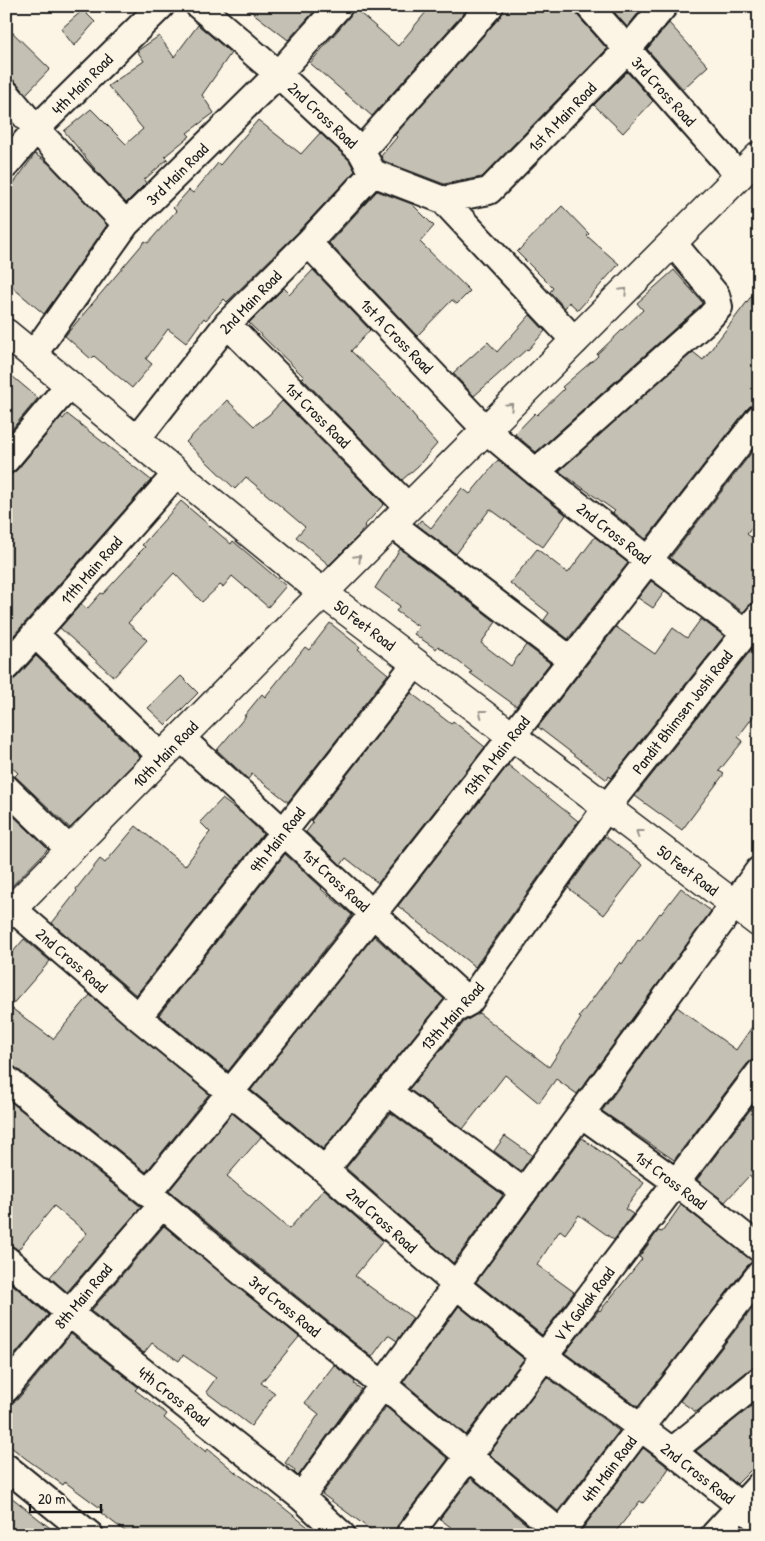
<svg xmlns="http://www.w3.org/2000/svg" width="765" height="1541" font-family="'Patrick Hand',sans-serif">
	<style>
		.building { fill: #c4c0b3; stroke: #1c1c1c }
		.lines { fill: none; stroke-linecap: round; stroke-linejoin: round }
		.street-casing { stroke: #1c1c1c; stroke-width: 30 }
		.secondary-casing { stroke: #1c1c1c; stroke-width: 31 }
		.street { stroke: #fcf5e5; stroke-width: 26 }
		.secondary { stroke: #fcf5e5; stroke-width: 28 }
		.oneway { stroke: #97938b }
		.labels { text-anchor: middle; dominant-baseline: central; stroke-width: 4; stroke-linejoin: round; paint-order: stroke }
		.street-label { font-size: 16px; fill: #1c1c1c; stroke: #fcf5e5 }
	</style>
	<rect width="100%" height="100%" fill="#fcf5e5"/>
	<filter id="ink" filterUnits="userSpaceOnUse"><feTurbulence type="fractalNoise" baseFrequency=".02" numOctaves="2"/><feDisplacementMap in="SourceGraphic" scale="10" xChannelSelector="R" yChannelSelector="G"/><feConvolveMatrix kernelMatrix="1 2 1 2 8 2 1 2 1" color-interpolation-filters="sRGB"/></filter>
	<g filter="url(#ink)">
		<path class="building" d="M244 6H319L288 40Z
			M431 6H470L372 116 310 63 350 16 354 8 398 46Z
			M505 6H574L578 16 607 49 482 177 444 184 384 161 381 156 397 137 395 135 501 16Z
			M609 6H644L627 27Z
			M83 10 95 22 74 46 61 29Z
			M669 23 708 66 683 89 647 49Z
			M198 25 231 53 202 95 214 113 187 133 190 136 165 156 168 159 144 180 146 183 126 203 99 174 64 131 91 109 126 144 143 129 108 86 144 61 137 51 159 36 174 57Z
			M6 26 50 69 26 94 17 83 12 79 6 78Z
			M627 72 653 101 623 133 594 105Z
			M258 120 301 154 320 133 349 160 355 171 297 233 227 302 224 299 206 320 204 318 186 343 168 329 146 359 152 364 132 388 94 356 91 359 65 336 145 241 148 243 176 211 173 208 189 190 193 193 218 163 220 165Z
			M35 154 48 163 107 225 44 314 6 282V194Z
			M377 191 412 204 434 226 420 242 470 291 457 304 452 300 417 336 329 243Z
			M562 206 589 234 587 236 619 264 578 310 569 302 565 308 550 292 553 288 517 252Z
			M313 270 370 330 351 351 398 396 417 419 416 420 437 444 418 466 402 480 302 378 304 377 249 323 284 288 290 294Z
			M674 270 702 302 701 305 536 452 517 436 515 434 535 413 537 415 564 389 562 387 598 356 597 354 643 310 637 303Z
			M759 286V403L753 404 747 409 646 539 613 513 615 511 559 471 693 352 703 360Z
			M530 315 545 331 528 350 527 349 474 396 453 373 488 342 497 352Z
			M6 371 38 398 6 436Z
			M227 400 254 426 269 415 282 401 384 504 364 526 365 527 359 535 329 565 296 537 305 527 246 477 235 489 186 442Z
			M67 414 151 480 6 644V475L12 474 17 470 61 417 63 419Z
			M759 443V519L747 534 759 543V601L753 602 743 612 670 558Z
			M498 460 566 515 543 547 490 509 456 554 417 525 421 520 431 528 462 488 470 494Z
			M181 501 231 544 233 541 286 586 268 607 232 576 223 587 220 585 202 602 174 573 128 623 147 640 114 677 60 628 81 604 87 609 101 593 103 594 137 557 136 556 145 547 142 545Z
			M595 537 628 563 568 639 544 620 549 613 510 583 537 549 568 573Z
			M400 549 496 622 481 643 511 666 526 645 550 663 516 706 470 673 472 672 438 646 436 649 414 634 419 627 396 611 400 606 375 588Z
			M651 581 665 591 653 608 638 598Z
			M701 619 724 636 611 778 609 776 607 780 538 727 616 627 655 654 673 628 687 638Z
			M330 623 360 647 358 649 388 674 288 802 252 774 248 779 217 750 246 716H244L262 694 265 697 305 647 309 650Z
			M759 640V709L738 737 743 741 719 771 724 774 682 830 635 796Z
			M36 656 140 757 70 828 15 776 18 773 6 762V682L11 681 17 677Z
			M181 676 198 693 166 725 148 708Z
			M411 693 451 724 453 721 485 747 378 883 346 858 341 865 306 832 313 823 311 821Z
			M508 765 578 821 475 967 398 906Z
			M222 799 241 813 263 834 136 995 52 923 77 891 76 889 100 859 105 863 136 826 185 866 210 832 200 822Z
			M6 809 48 849 6 892Z
			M605 836 643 865 604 915 568 888Z
			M285 854 322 888 321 889 352 915 228 1071 159 1015Z
			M681 888 711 911 577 1094 556 1079 539 1103 505 1075 463 1129 409 1089 464 1022 479 1013 549 1067 581 1018 579 1017 599 990 620 962 622 964 638 940 640 941 660 913 661 914Z
			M374 936 444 999 323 1149 251 1090Z
			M24 939 50 961 10 1007 53 1039 90 995 209 1094 146 1172 15 1067 6 1064V960Z
			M677 1007 736 1050 759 1017V1058L753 1059 747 1064 674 1160 602 1111Z
			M6 1098 141 1207 67 1292 50 1277 87 1233 54 1206 18 1250 6 1244Z
			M759 1098V1184L749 1176 725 1202 697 1180Z
			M232 1113 261 1137 227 1176 289 1229 324 1189 383 1241 355 1276 413 1318 397 1341 388 1335 372 1357 253 1261 169 1191Z
			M391 1113 503 1195 453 1263 346 1168Z
			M505 1136 532 1155 521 1171 494 1151Z
			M582 1138 644 1183 625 1209 633 1214 614 1240 579 1215 565 1234 560 1230 537 1265 574 1292 542 1335 476 1282Z
			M681 1205 753 1261 747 1266 638 1407 565 1353 599 1310 600 1311 642 1259 639 1257 658 1231 662 1232Z
			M164 1226 299 1337 261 1383 275 1393 251 1426 206 1392 216 1378 183 1355 179 1361 152 1343 144 1353 91 1311Z
			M6 1279 48 1315 6 1365Z
			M759 1300V1366L750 1369 696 1412 680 1401Z
			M459 1306 524 1359 466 1435 403 1382Z
			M71 1334 138 1387 135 1390 167 1414 164 1418 206 1452 208 1449 235 1472 264 1492 318 1535H130L101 1513 103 1510 65 1482 63 1485 25 1458 6 1443V1404L12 1403 18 1399Z
			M334 1365 355 1382 354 1384 361 1389 298 1476 294 1472 295 1470 285 1463 319 1414 305 1403Z
			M547 1377 619 1431 558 1511 489 1454Z
			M754 1404 759 1411V1462L737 1484 696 1451Z
			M386 1407 448 1459 397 1526 394 1535H378L322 1494Z
			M643 1448 669 1468 659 1483 643 1503 640 1501 613 1535H578Z
			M471 1478 539 1535H461L440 1519Z
			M6 1493 59 1535H6Z"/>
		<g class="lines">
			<g class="street-casing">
				<path id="street" d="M199 6 278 74 361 151 373 173 443 200 575 341
					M589 6 739 176
					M6 93 36 129 126 224
					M361 151 490 6
					M6 165 36 129 161 6
					M443 200 489 191 627 50 664 6
					M308 243 486 430 536 472 648 560 745 633
					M227 324 408 507
					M33 355 126 224 278 74 339 6
					M136 440 227 324 308 243 373 173
					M6 460 69 385
					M536 472 708 319 719 307 716 295 673 243
					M392 524 571 660
					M35 634 162 757
					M6 667 177 473
					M181 738 469 1002
					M6 788 70 850
					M13 909 138 1017 325 1170 456 1285 544 1356 672 1451 759 1521
					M138 1017 416 663
					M6 1079 148 1193 243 1273 383 1385 563 1535
					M388 1092 524 1192
					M581 1114 676 1182 759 1248
					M325 1170 454 1010 469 1002 606 808 759 616
					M148 1193C357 939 557 678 759 418
					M6 1259 69 1313 301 1497 342 1535
					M6 1389 69 1313 162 1205
					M672 1451 759 1381
					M6 1467 90 1535
					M301 1497 759 870
					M409 1535 759 1073
					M559 1535 640 1428 759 1275
					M714 1535 759 1486"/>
			</g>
			<g class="secondary-casing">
				<path id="secondary" d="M6 333 323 593 759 923
					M6 915 323 593 759 156"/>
			</g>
			<use href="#street" class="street"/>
			<use href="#secondary" class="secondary"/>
		</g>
		<defs><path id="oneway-chevron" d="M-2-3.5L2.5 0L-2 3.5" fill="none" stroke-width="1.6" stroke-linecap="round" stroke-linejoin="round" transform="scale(1.25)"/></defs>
		<g class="oneway">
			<use href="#oneway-chevron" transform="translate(624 291) rotate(-45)"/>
			<use href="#oneway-chevron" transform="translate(510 406) rotate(-45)"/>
			<use href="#oneway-chevron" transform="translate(358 558) rotate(-45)"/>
			<use href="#oneway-chevron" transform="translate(482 713) rotate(-143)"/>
			<use href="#oneway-chevron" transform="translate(639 833) rotate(-143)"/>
		</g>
	</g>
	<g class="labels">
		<g class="street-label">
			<text transform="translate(82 84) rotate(-45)">4th Main Road</text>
			<text transform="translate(664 91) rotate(48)">3rd Cross Road</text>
			<text transform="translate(323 115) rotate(43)">2nd Cross Road</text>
			<text transform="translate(562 117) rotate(-46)">1st A Main Road</text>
			<text transform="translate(177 174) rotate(-45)">3rd Main Road</text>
			<text transform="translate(250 302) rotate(-46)">2nd Main Road</text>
			<text transform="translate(397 336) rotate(46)">1st A Cross Road</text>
			<text transform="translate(318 415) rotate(45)">1st Cross Road</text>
			<text transform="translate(614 533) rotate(38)">2nd Cross Road</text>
			<text transform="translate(91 570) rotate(-49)">11th Main Road</text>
			<text transform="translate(365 625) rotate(37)">50 Feet Road</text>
			<text transform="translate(682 712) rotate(-52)">Pandit Bhimsen Joshi Road</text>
			<text transform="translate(165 754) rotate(-46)">10th Main Road</text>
			<text transform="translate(496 756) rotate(-52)">13th A Main Road</text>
			<text transform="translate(277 840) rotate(-52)">9th Main Road</text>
			<text transform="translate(688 870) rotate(37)">50 Feet Road</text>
			<text transform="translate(336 880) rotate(42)">1st Cross Road</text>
			<text transform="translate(72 960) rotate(41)">2nd Cross Road</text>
			<text transform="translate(452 1016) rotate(-48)">13th Main Road</text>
			<text transform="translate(671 1180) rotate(37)">1st Cross Road</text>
			<text transform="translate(382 1220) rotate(42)">2nd Cross Road</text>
			<text transform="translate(83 1296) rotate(-50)">8th Main Road</text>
			<text transform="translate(584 1304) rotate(-53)">V K Gokak Road</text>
			<text transform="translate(285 1306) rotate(39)">3rd Cross Road</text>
			<text transform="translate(174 1396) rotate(38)">4th Cross Road</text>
			<text transform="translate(609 1469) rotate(-53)">4th Main Road</text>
			<text transform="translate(698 1473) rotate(38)">2nd Cross Road</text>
		</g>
	</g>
	<rect width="765" height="1541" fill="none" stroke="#fcf5e5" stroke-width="25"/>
	<rect x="12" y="12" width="740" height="1516" fill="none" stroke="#1c1c1c" stroke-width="2" filter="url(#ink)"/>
	<path d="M30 1504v8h71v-8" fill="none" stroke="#1c1c1c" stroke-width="2.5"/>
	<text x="38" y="1504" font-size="15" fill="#1c1c1c" stroke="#fcf5e5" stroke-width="4" paint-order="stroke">20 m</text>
</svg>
